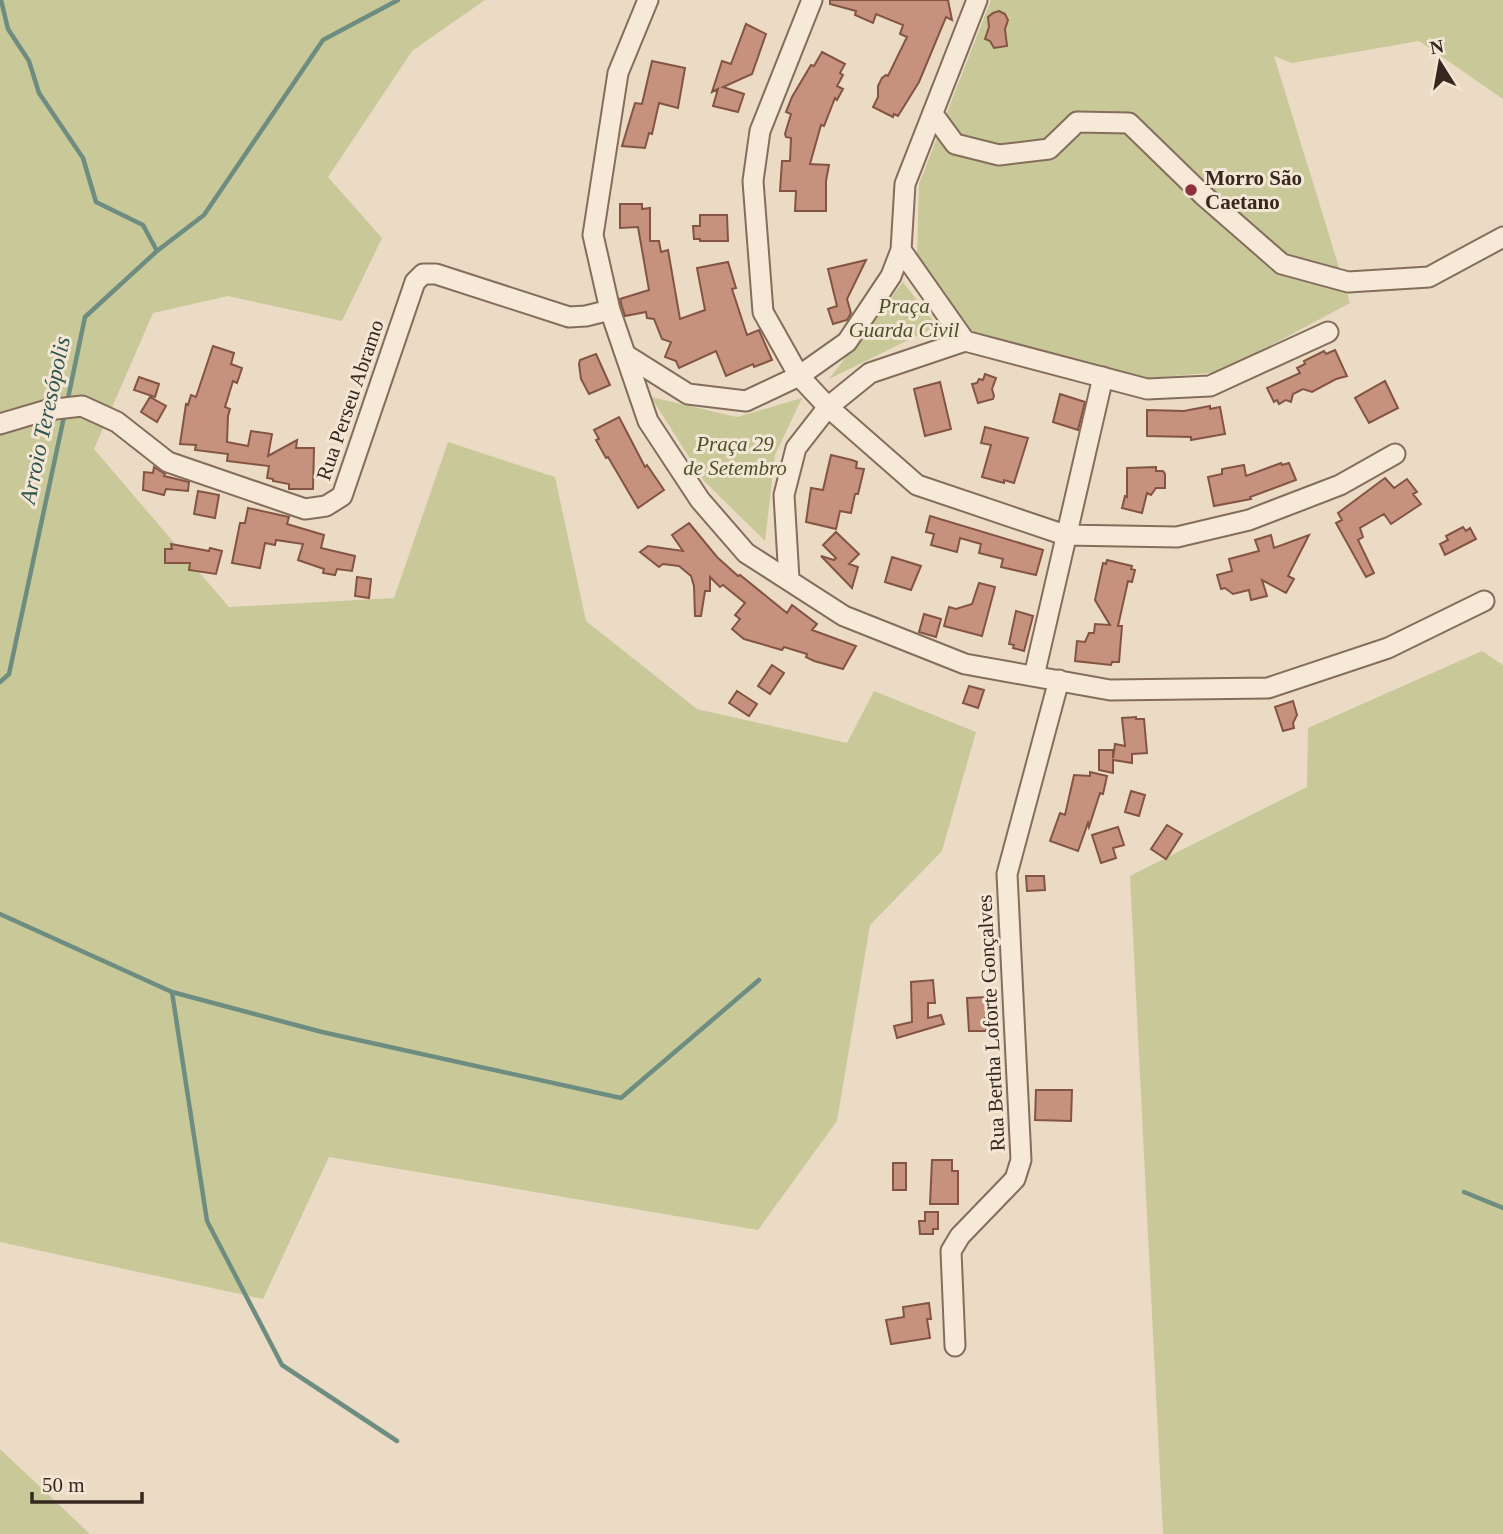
<svg xmlns="http://www.w3.org/2000/svg" width="1503" height="1534" font-family="'Times New Roman',serif">
	<style>
		.green { fill: #c9c899 }
		.lines { fill: none; stroke-linecap: round; stroke-linejoin: round }
		.stream { stroke: #6e8d81; stroke-width: 4.5 }
		.building { fill: #c7927d; stroke: #835443; stroke-width: 2 }
		.minor-casing { stroke: #856d5c; stroke-width: 23 }
		.minor { stroke: #f7e9d7; stroke-width: 19 }
		.poi-dot { fill: #90303d; stroke: #f3e6d4; stroke-width: 2.5 }
		.labels { text-anchor: middle; dominant-baseline: central; stroke-width: 6; stroke-linejoin: round; paint-order: stroke }
		.poi-label { font-size: 21px; font-weight: bold; fill: #36271f; stroke: #f3e6d4; text-anchor: start }
		.park-label { font-size: 21px; font-style: italic; fill: #4c5127; stroke: #f3e6d4 }
		.street-label { font-size: 21px; fill: #36271f; stroke: #f3e6d4 }
		.water-label { font-size: 23px; font-style: italic; fill: #2f554e; stroke: #f3e6d4 }
	</style>
	<rect width="100%" height="100%" fill="#ebdbc5"/>
	<path class="green" d="M0 0H485L412 51 328 177 382 238 342 321 228 296 153 313 94 449 229 607 394 598 448 442 555 477 586 621 697 709 847 743 874 691 976 732 942 851 870 925 837 1121 758 1230 329 1157 263 1299 0 1242Z
		M991 0H1503V99L1419 41 1292 63 1274 56 1350 303 1221 372 1148 378 973 333 917 255 919 184Z
		M903 282 937 326 829 379Z
		M651 397 737 417 802 398 775 455 765 541 704 481Z
		M1482 651 1503 665V1534H1163L1130 876 1307 787 1308 728Z
		M0 1449 90 1534H0Z"/>
	<g class="lines">
		<path class="stream" d="M1 0 8 29 29 61 39 93 83 158 96 202 143 225 157 251
			M67 403 85 317 157 251 204 215 323 40 398 0
			M0 682 9 674 65 412
			M0 914 172 992 322 1032 621 1098 759 980
			M172 992 207 1221 282 1365 397 1441
			M1464 1192 1503 1208"/>
	</g>
	<path class="building" d="M830 0H948L952 20 946 17 919 82 898 116 894 114 893 117 873 107 878 97V86L882 78 886 75 888 76 907 37 900 34 903 25 876 14 873 23 855 15 856 11 830 4Z
		M999 11 1005 14 1008 20 1005 29 1007 46 994 48 990 41 985 39 989 27 988 17 993 13Z
		M746 24 766 34 752 74 723 87 744 94 738 112 713 106 718 89 712 92 722 61 731 64Z
		M822 52 845 64 840 73 843 75 837 86 843 89 837 100 835 98 824 126 821 125 810 164 829 165 826 181V211H795L796 191H780L782 161H790L791 138 786 137 785 134 791 114 786 112 792 97 811 65 814 66Z
		M652 61 685 68 678 108 659 103 652 134 649 133 645 148 622 146 635 103 642 104Z
		M620 204H642V209L650 208V241H659L661 252 668 250 680 319 705 310 697 268 728 262 736 288 732 289 747 335 759 330 772 360 754 367 753 364 726 376 716 351 679 368 676 361 665 357 671 342 662 339 654 319 647 318 646 312 625 316 622 307 620 299 649 290 638 227 620 228Z
		M700 215H727L728 241H700V239H694L693 226H700Z
		M866 260 847 299 851 313 847 320 833 324 828 309 837 306 828 269Z
		M213 346 234 353 231 364 242 368 237 383 233 381 225 407 230 409 228 416 227 442 248 446 251 431 272 434 268 456 297 440 296 448H314L313 489H289V484L273 481V479L267 478 269 466 227 461 228 454 195 450 196 445 180 444 186 404 188 405 191 395 196 397Z
		M1335 350 1347 376 1336 379 1312 392 1303 389 1293 394 1291 402 1286 400 1279 404 1277 400 1274 402 1267 388 1300 373 1297 368 1305 364 1304 361 1324 351 1326 354Z
		M596 354 610 385 589 394 581 379 579 364 580 360Z
		M985 374 996 378 992 389 994 396 993 399 978 403 972 384 977 383 979 379 983 380Z
		M139 377 159 384 155 397 134 390Z
		M1385 381 1398 408 1369 423 1355 398Z
		M940 382 951 429 925 436 914 389Z
		M1060 394 1085 402 1078 430 1053 422Z
		M150 397 166 406 157 422 141 412Z
		M1210 406V409L1220 407 1225 434 1191 440V437L1147 436V410L1184 411Z
		M619 417 645 467 647 465 664 490 638 508 608 457 606 458 596 440 599 439 594 430Z
		M985 427 1028 438 1014 483 1004 480V483L982 477 991 445 981 443Z
		M831 455 852 460 857 462 856 468 864 469 858 494H855L851 513 840 511 836 529 806 522 811 488 823 490Z
		M1281 463 1282 465 1289 463 1296 480 1250 497 1251 499 1214 506 1208 477 1222 474V469L1244 465 1246 476Z
		M154 467 165 474 164 476 189 482 188 491 166 489 164 495 143 490 144 472 153 473Z
		M1156 467V471H1163L1165 474V488H1156L1151 495 1147 493 1142 513 1122 508 1125 496 1127 497V468Z
		M1385 478 1394 488 1407 479 1417 492 1413 494 1421 504 1391 524 1384 514 1360 528 1363 537 1358 540 1374 573 1366 577 1336 523 1342 520 1338 513Z
		M198 491 219 495 215 518 194 514Z
		M248 508 289 517 287 524 324 535 321 548 355 556 352 571 337 569 335 575 323 573 324 569 298 560 303 544 276 540 275 545 265 543 260 568 232 563 240 523H245Z
		M930 516 1043 550 1036 575 1001 567 1003 559 979 553 981 544 960 538 957 552 931 545 934 534 926 532Z
		M689 523 717 557 738 576 740 575 787 613 792 605 817 624 812 630 856 646 843 669 814 661 806 657 807 654 784 647 782 650 744 639 732 629 740 619 735 615 745 603 723 585 720 587 710 577V591H705L701 616H695L694 586 691 576 679 566 663 564 659 567 640 552 648 546 683 551 672 535Z
		M1463 527 1466 531 1470 528 1476 539 1445 555 1440 544 1448 540 1446 536Z
		M836 532 859 554 849 564 858 567 852 588 821 556 834 560 836 558 823 545Z
		M1271 535 1274 548 1309 535 1288 576 1294 579 1286 593 1262 580 1267 596 1251 600 1249 590 1233 594 1225 588 1221 589 1217 575 1232 571 1229 559 1259 551 1255 540Z
		M171 544 209 551 210 548 222 551 216 574 189 570 190 563H165V549H172Z
		M892 557 921 566 911 590 885 582Z
		M1107 560 1132 566 1131 569 1135 570 1132 582 1128 581 1118 626H1122L1119 662H1112L1111 665 1075 661 1077 641 1085 642 1089 633H1094L1095 624 1110 625 1095 600 1103 563 1106 564Z
		M357 577 371 579 369 598 355 596Z
		M979 583 995 587 982 636 944 626 949 607 956 609 972 604Z
		M1016 611 1033 616 1024 651 1013 648 1014 645 1009 644Z
		M924 614 941 619 936 637 919 632Z
		M772 665 784 673 770 694 758 686Z
		M969 686 984 690 978 708 963 703Z
		M737 691 757 704 749 716 729 703Z
		M1293 701 1297 715 1293 723 1294 728 1283 731 1275 707Z
		M1136 717V719H1144L1147 753 1132 754V763L1113 760V773L1099 770V750H1113V758L1115 744 1125 746 1122 718Z
		M1090 772 1107 776 1103 794 1100 793 1089 827 1088 823 1078 851 1050 841 1060 813 1065 815 1074 775 1090 776Z
		M1131 791 1145 795 1139 816 1125 812Z
		M1167 825 1182 834 1166 859 1151 849Z
		M1118 827 1124 845 1113 848 1116 858 1101 863 1092 835Z
		M1026 876H1044L1045 890 1027 891Z
		M933 980 935 1003H928V1018L941 1015 944 1024 897 1038 894 1026 912 1022 911 982Z
		M988 997 989 1018H985L986 1031H969L967 998Z
		M1036 1090H1072L1071 1121 1035 1120Z
		M932 1160H952V1171H958V1204H930Z
		M893 1163H906V1190H893Z
		M925 1212H938V1229H933V1234H920L919 1221H925Z
		M929 1303 931 1319H927L930 1338 891 1344 886 1320 904 1317 903 1307Z"/>
	<g class="lines">
		<g class="minor-casing">
			<path id="minor" d="M648 0 618 73 593 235 610 310 648 421 700 500 746 553 844 616 965 664 1110 690 1268 688 1388 648 1484 601
				M812 0 760 131 753 181 763 312 799 376 828 407 917 485 1065 535 1177 537 1249 520 1340 485 1395 454
				M977 0 905 184 901 250 965 341 1147 389 1210 386 1328 332
				M933 114 955 144 999 155 1049 149 1077 122 1129 123 1203 195 1282 264 1348 282 1429 277 1503 237
				M626 355 688 394 746 401 799 376 847 342 891 276 901 250
				M0 424 47 410 82 406 117 422 168 462 305 509 326 506 342 496 415 282 423 274H436L569 317 586 316 610 310
				M789 579 784 495 796 448 828 407 870 373 965 341
				M1034 676 1103 377
				M955 1346 951 1251 960 1236 1015 1179 1021 1160 1007 874 1059 680"/>
		</g>
		<use href="#minor" class="minor"/>
	</g>
	<circle class="poi-dot" cx="1191" cy="190" r="7"/>
	<g class="labels">
		<g class="poi-label">
			<text x="1205" y="178">Morro São<tspan x="1205" dy="24">Caetano</tspan></text>
		</g>
		<g class="park-label">
			<text x="904" y="306">Praça<tspan x="904" dy="24">Guarda Civil</tspan></text>
			<text x="735" y="444">Praça 29<tspan x="735" dy="24">de Setembro</tspan></text>
		</g>
		<g class="street-label">
			<text transform="translate(350 400) rotate(-71)">Rua Perseu Abramo</text>
			<text transform="translate(991 1023) rotate(-93)">Rua Bertha Loforte Gonçalves</text>
		</g>
		<g class="water-label">
			<text transform="translate(45 420) rotate(-78)">Arroio Teresópolis</text>
		</g>
	</g>
	<g transform="translate(1440 63) rotate(349)" stroke="#f3e6d4" stroke-width="5" paint-order="stroke">
	<path d="M0-5L12 26L0 18L-12 26Z" fill="#36271f"/>
	<text y="-10" font-size="19" font-weight="bold" text-anchor="middle" fill="#36271f">N</text>
	</g>
	<path d="M32 1492v10h110v-10" fill="none" stroke="#36271f" stroke-width="3.5"/>
	<text x="42" y="1492" font-size="21" fill="#36271f" stroke="#f3e6d4" stroke-width="5" paint-order="stroke">50 m</text>
</svg>
